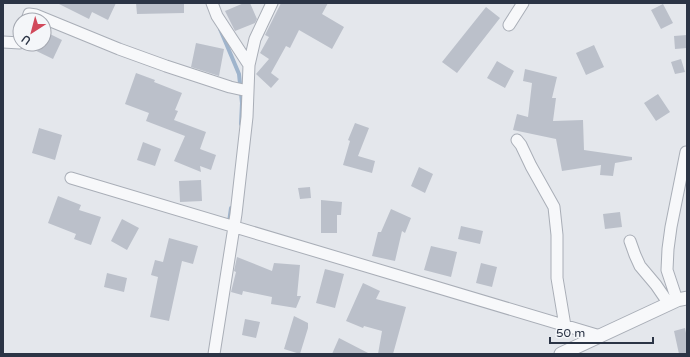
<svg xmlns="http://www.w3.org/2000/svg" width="690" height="357" font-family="'Varela Round',sans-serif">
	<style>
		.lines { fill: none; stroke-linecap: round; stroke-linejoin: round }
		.stream { stroke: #9fb4cc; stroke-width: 4 }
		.building { fill: #bbc0ca }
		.minor-casing { stroke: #a9aeb7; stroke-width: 13 }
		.tertiary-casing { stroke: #a9aeb7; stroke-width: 15 }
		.minor { stroke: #f7f8fa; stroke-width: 11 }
		.tertiary { stroke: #f7f8fa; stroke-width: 13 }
	</style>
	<rect width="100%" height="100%" fill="#e4e7ec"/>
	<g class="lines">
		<path class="stream" d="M220 29 239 74 242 103 241 124
			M229 222 231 208"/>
	</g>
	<path class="building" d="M57 3H116L108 20 92 12 89 19Z
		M136 3H184V13L137 14Z
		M244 3H250L257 19 255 23 235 31 225 11Z
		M281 3H328L322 14 344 27 332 49 299 30 290 48 286 46 271 73 279 79 271 88 256 74 269 59 260 53 269 37 265 35Z
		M663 4 673 23 661 29 651 10Z
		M486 7 500 18 457 73 442 62Z
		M44 31 62 40 53 59 26 46 27 44H44Z
		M687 35V48L675 49 674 36Z
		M196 43 224 49 219 76 191 67Z
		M594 45 604 67 586 75 576 53Z
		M681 59 685 72 675 74 671 62Z
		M497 61 514 71 505 88 487 78Z
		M525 69 557 77 552 98H556L553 121 583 120 584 150 632 157V160L615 163 613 176 600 175 601 165 562 171 556 139 513 130 517 114 528 117 532 83 523 81Z
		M136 73 155 80 154 82 182 93 175 110 178 111 174 120 206 132 200 149 216 155 211 170 200 166 201 172 174 161 185 136 146 121 149 113 125 104Z
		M658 94 670 112 656 121 644 103Z
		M355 123 369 128 358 156 375 161 372 173 343 165 350 141 348 140Z
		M39 128 62 135 55 160 32 153Z
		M143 142 161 149 155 166 137 160Z
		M419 167 433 174 425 193 411 186Z
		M201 180 202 201 180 202 179 181Z
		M310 187 311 198 300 199 298 188Z
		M58 196 81 205 79 210 101 217 91 245 74 239 76 234 48 223Z
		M321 200 342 202 341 215H337V233H321Z
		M391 209 411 218 405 233 402 231 395 261 372 256 378 232H381Z
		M620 212 622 227 605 229 603 214Z
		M122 219 139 228 127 250 111 241Z
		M461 226 483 231 480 244 458 239Z
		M169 238 198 246 193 264 182 261 169 321 150 317 158 277 151 275 155 260 163 262Z
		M431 246 457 252 451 277 424 270Z
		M237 257 272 271 274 263 300 265 297 296H301L296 308 271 304 272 297 243 291 242 295 231 292 236 272 234 271Z
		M481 263 497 267 492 287 476 283Z
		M325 269 344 274 335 308 316 303Z
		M107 273 127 278 124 292 104 287Z
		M363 283 380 291 376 299 406 307 393 354H378L382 331 364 326 363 328 346 321Z
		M294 316 308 323V328L300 354 284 349Z
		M245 319 260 322 256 338 242 335Z
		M685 328 687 338V354H679L674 331Z
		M339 338 370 354H332Z"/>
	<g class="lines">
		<g class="minor-casing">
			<path id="minor" d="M212 3 217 16 249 65
				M27 20 29 14 36 15 119 49 166 66 230 87 248 91
				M509 25 523 3
				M3 42 20 43
				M517 140 521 145 531 166 554 207 557 235V278L565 326
				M71 178 600 336
				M630 241 635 255 640 266 656 285 669 304
				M677 300 667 270 668 249 671 227 686 152
				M214 354 236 214 247 117 249 65 255 39 272 3"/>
		</g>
		<g class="tertiary-casing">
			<path id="tertiary" d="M561 354 677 300 687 298"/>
		</g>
		<use href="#minor" class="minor"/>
		<use href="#tertiary" class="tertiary"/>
	</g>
	<rect width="690" height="357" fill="none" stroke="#2b3445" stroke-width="8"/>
	<g transform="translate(32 32) rotate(216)"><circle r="19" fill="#f4f6f9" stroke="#a4a8b1"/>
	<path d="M0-3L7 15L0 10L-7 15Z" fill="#d1495b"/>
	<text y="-6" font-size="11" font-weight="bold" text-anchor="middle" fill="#2b3445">U</text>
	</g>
	<path d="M550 337v6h103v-6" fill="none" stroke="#2b3445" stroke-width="2"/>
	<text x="556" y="337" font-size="12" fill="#2b3445" stroke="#f4f6f9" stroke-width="3" paint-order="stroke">50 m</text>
</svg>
